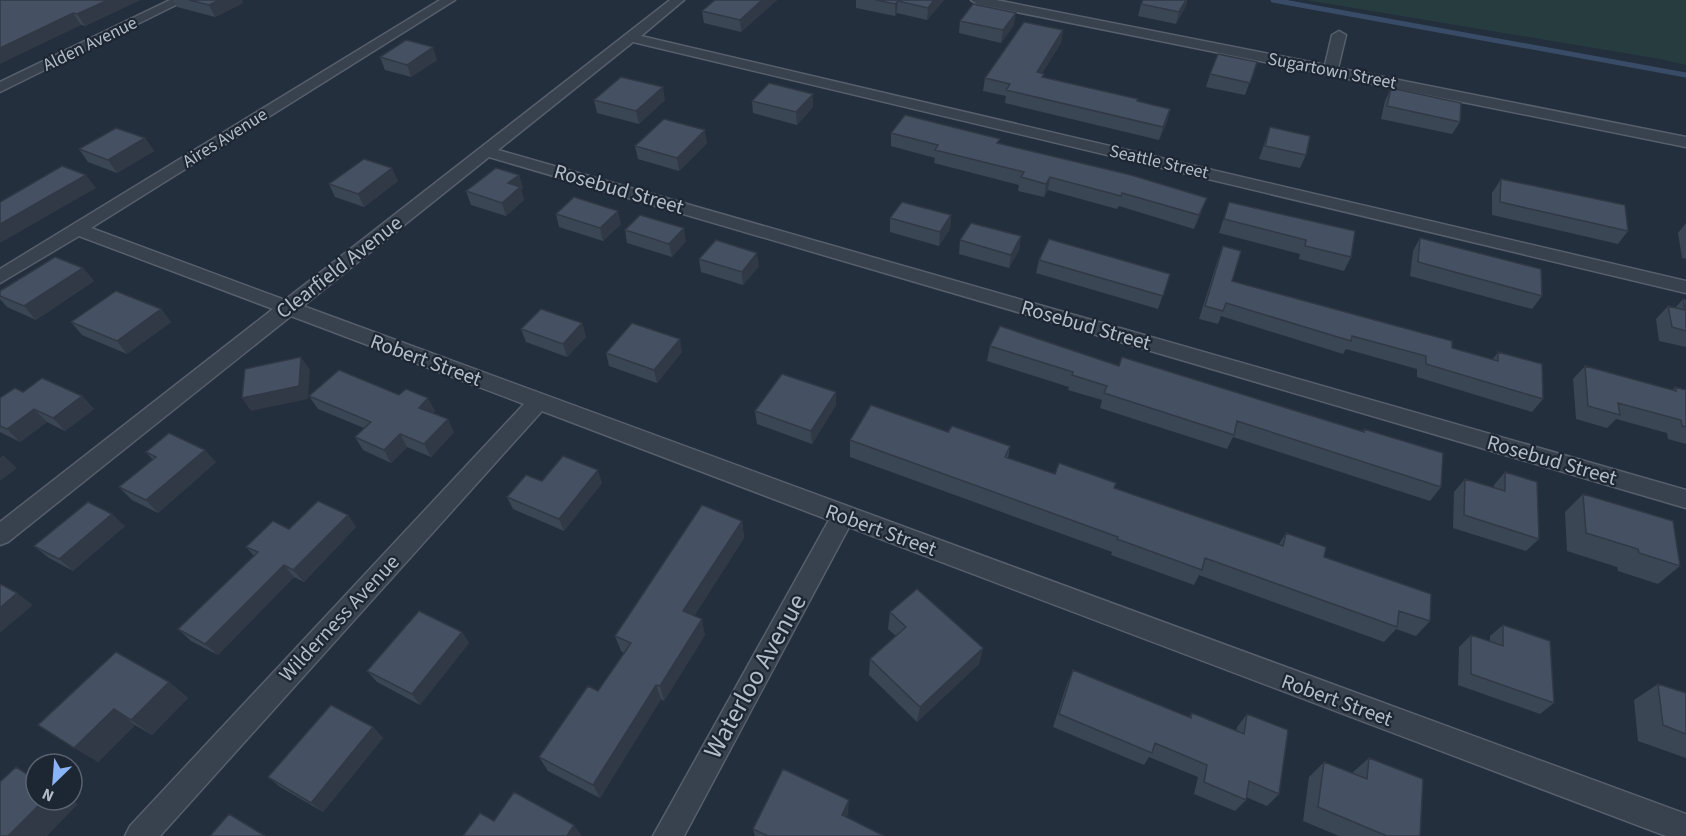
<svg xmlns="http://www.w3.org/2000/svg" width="1686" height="836" font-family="'Source Sans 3',sans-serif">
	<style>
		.green { fill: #263c3f }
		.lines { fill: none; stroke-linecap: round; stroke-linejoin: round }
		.stream { stroke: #394c67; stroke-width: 5 }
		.minor-casing { stroke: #565f6c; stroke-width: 3 }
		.minor { fill: #38414e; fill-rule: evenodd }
		.wall { fill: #3b4654 }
		.shaded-wall { fill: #303945 }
		.building { fill: #455162; stroke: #303945; stroke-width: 1.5 }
		.labels { text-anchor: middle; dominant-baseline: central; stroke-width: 4.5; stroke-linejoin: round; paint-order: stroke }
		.far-street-label { font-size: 18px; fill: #b4bcc9; stroke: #1d2633 }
		.street-label { font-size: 21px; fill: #b4bcc9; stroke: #1d2633 }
		.near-street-label { font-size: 26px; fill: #b4bcc9; stroke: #1d2633 }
	</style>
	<rect width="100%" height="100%" fill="#242f3e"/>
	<path class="green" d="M1306 0H1686V65L1660 59Z"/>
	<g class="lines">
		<path class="stream" d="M1273 0 1686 75"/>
		<g class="minor-casing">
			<path id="minor" d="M170 0H186L0 92V82Z
				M440 0H455L91 228 285 300 670 0H684L641 36 1686 281V293L633 42 498 150 1686 490V508L489 157 303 306 1686 814V836H1666L849 527 684 836H653L829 520 542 411 160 836H125L130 826 524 404 291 316 8 542 0 545V522L273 309 79 236 0 283V269Z
				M971 0H996L1325 65 1332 35 1339 31 1346 35 1338 68 1686 137V147L977 4Z"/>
		</g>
		<use href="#minor" class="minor"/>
	</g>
	<path class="wall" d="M0 0H140L85 26Z
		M173 0H242L243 3 215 17 177 7Z
		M715 0H777L741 32 704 23 702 11Z
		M856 0H944L927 20 897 13 895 16 856 8Z
		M1143 0H1187L1186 6 1176 24 1138 16 1141 4Z
		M960 21 1014 25 1001 43 959 33Z
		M1063 30 1061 43 1042 73 1044 74 1043 77 1137 102 1170 109 1167 122 1159 140 1005 103 1006 96 983 91 985 78Z
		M380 57 437 60 411 77 385 70Z
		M1257 62 1245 95 1206 87 1210 74Z
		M1391 88 1460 122 1452 134 1381 119 1385 101Z
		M813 94V107L797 125 753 113 752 101Z
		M594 100H665L639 124 597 113Z
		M1270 127 1306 155 1300 168 1259 159Z
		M891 133 999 143 1202 211 1194 229 1119 206 1117 209 1048 190 1044 197 1018 191 1019 185 934 163 935 158 891 146Z
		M145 138 154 151 117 173 88 162 79 149Z
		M707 143 679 171 638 159 635 146Z
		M519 175 523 188 521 190 524 200 506 216 471 205 466 191Z
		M1501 179 1628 231 1618 244 1492 215V193Z
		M398 181 364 207 335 197 329 184Z
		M1229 202 1351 257 1344 271 1299 259 1300 254 1219 233Z
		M556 214 621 224 603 241 559 227Z
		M951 215 950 229 939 246 890 232V218Z
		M1686 223V259L1682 258 1678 233Z
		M625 230 686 241 672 257 627 243Z
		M1021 236 1019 250 1009 268 959 254 960 240Z
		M1420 238 1542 296 1532 309 1410 276 1413 251Z
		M1223 246 1232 281 1452 348 1493 359 1498 352 1543 399 1532 412 1417 377V369L1346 349 1343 354 1221 316 1218 324 1199 319 1218 259Z
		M699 259 759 266 743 285 701 272Z
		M1039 260 1170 274 1158 309 1036 273Z
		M83 268 94 281 36 320 7 307 0 299V291Z
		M1683 299 1686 300V349V347L1659 341 1656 319 1668 306 1675 308Z
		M161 309 171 322 127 354 82 335 71 322Z
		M582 323 586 337 567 357 526 342 521 329Z
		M990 346 1119 366 1362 432 1364 429 1441 487 1430 501 1233 437 1227 449 1100 408 1102 400 1068 390 1069 387 987 361Z
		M682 352 657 383 609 366 606 353Z
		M1585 366 1672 390 1675 387 1686 390V444L1668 439 1667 433 1616 419 1607 428 1576 419 1573 379Z
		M23 392 82 396 94 409 65 431 47 422 20 442 0 432V398Z
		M309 396 435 411 433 413 454 432 431 457 407 447 391 463 363 450 355 437 364 428 318 409Z
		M836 405 812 444 757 424 755 411Z
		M850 440 1010 446 1008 458 1055 474 1114 488 1279 544 1286 533 1430 621 1416 636 1396 629 1384 642 1199 575 1194 585 1111 555 1112 552 850 457Z
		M146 452 216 462 158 513 132 500 119 487 153 460Z
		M1505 472 1539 539 1526 551 1453 528 1454 492 1465 479 1494 488V485Z
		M542 481 602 483 564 531 513 509 507 497Z
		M1583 494 1680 566 1658 584 1618 571 1617 567 1567 551 1565 512Z
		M348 515 356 527 304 582 294 577 218 655 191 641 178 629 254 556 246 547 289 529Z
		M742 521 744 538 694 616 705 635 664 701 661 699 600 798 548 771 539 757 598 691 624 653 621 651 615 636Z
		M125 526 73 571 49 558 34 546Z
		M890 612 983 648 979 664 917 722 869 675 870 659 896 636 888 629Z
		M1503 625 1554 703 1540 714 1458 685 1459 647 1471 635 1490 642V636Z
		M462 632 469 643 420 705 377 682 367 671Z
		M1073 670 1189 717 1192 713 1236 731 1237 727 1247 714 1279 794 1267 806 1246 797V800L1235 811 1194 794 1198 777 1149 757 1144 765 1053 727 1067 684Z
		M169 682 188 698 152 735 135 725 98 762 38 725Z
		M1658 684 1686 693V758L1638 741 1634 700Z
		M373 727 383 738 323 812 280 787 268 777Z
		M1369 758 1420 836H1339L1303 821 1309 777 1324 762 1353 774V772Z
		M848 814 846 818 884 836H755L753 829Z"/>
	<path class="shaded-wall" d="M108 0H140L85 26 77 14Z
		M219 0H242L243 3 215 17 209 5Z
		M762 0H777L741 32 740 20Z
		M934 0H944L927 20 928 8Z
		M1186 0H1187L1186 6 1176 24 1179 12Z
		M898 1 897 13 895 16V4Z
		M73 13 81 25 0 64V48Z
		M1016 13 1014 25 1001 43 1003 30Z
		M1063 30 1061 43 1034 85 1037 72Z
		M433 47 437 60 411 77 407 65Z
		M663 87 665 100 639 124 636 111Z
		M813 94V107L797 125 796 112Z
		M1170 109 1167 122 1159 140 1163 127Z
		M705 130 707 143 679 171 677 158Z
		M145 138 154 151 117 173 108 160Z
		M392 168 398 181 364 207 358 194Z
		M86 175 96 188 0 243V224Z
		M519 175 523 188 521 190 524 200 506 216 502 203 508 183Z
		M1050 177 1048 190 1044 197 1046 184Z
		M1207 198 1202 211 1194 229 1199 215Z
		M618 211 621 224 603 241 600 228Z
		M951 215 950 229 939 246 940 232Z
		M684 228 686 241 672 257 669 244Z
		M1021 236 1019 250 1009 268 1011 255Z
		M757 253 759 266 743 285 742 272Z
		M83 268 94 281 36 320 24 306Z
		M161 309 171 322 127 354 117 341Z
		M582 323 586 337 567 357 563 344Z
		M680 339 682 352 657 383 654 370Z
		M301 357 310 370 308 399 251 411 242 398Z
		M836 392V405L812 444 811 431Z
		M82 396 94 409 65 431 53 418Z
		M428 398 435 411 426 421 419 408Z
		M34 409 47 422 20 442 7 429Z
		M448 419 454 432 431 457 424 444Z
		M400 434 407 447 391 463 384 450Z
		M205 450 216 462 158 513 146 500Z
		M3 455 17 468 0 481V458Z
		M598 470 602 483 564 531 559 519Z
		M112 514 125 526 73 571 59 559Z
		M348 515 356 527 304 582 293 570Z
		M742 521 744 538 687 627 683 611Z
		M284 565 294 577 218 655 205 644Z
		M17 593 33 605 0 633V608Z
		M702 619 705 635 664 701 660 686Z
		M462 632 469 643 420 705 412 694Z
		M983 648 979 664 917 722 920 707Z
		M169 682 188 698 152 735 131 720Z
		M656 685 661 699 600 798 593 785Z
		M114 709 135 725 98 762 74 748Z
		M373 727 383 738 323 812 311 803Z
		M44 800H71L78 804 47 836H8Z
		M849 800 848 814 842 829V815Z
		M574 825 582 836H567Z"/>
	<path class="building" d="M0 0H108L77 14 73 13 0 48Z
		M189 0H219L209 5Z
		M715 0H762L740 20 702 11Z
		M876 0H934L928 8 898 1 895 4Z
		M1143 0H1186L1179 12 1141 4Z
		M973 4 1016 13 1003 30 960 21Z
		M1024 22 1063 30 1037 72 1044 74 1042 77 1138 99 1137 101 1170 109 1163 127 1006 90 1010 84 985 78Z
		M406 40 433 47 407 65 380 57Z
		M1218 54 1257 62 1250 83 1210 74Z
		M621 77 663 87 636 111 594 100Z
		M769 83 813 94 796 112 752 101Z
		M1391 88 1461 103 1460 122 1387 106Z
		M905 115 1000 139 997 143 1131 175 1207 198 1199 215 1122 193 1121 196 1050 177 1046 184 1021 177 1024 172 935 150 938 145 891 133Z
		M664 119 705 130 677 158 635 146Z
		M1270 127 1310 136 1306 155 1265 146Z
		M116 128 145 138 108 160 79 149Z
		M364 159 392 168 358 194 329 184Z
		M62 166 86 175 0 224V202Z
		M496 168 519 175 508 183 520 187 502 203 466 191Z
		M1501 179 1625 205 1628 231 1500 202Z
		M574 197 618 211 600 228 556 214Z
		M902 202 951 215 940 232 890 218Z
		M1229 202 1355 231 1351 257 1305 246 1306 240 1224 219Z
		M640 215 684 228 669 244 625 230Z
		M971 223 1021 236 1011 255 960 240Z
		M1420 238 1541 269 1542 296 1418 262Z
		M1049 239 1170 274 1163 296 1039 260Z
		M716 240 757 253 742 272 699 259Z
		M1223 246 1241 251 1232 281 1452 341V348L1498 361V352L1542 364 1543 399 1426 364V356L1352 336 1351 341 1226 303 1223 311 1205 306Z
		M55 257 83 268 24 306 0 296V291Z
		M116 291 161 309 117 341 71 322Z
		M1683 299 1686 300V331L1672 327 1668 306 1685 310Z
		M541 309 582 323 563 344 521 329Z
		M632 323 680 339 654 370 606 353Z
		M1000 326 1119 366 1122 357 1364 432V429L1443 453 1441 487 1237 421 1234 435 1104 393 1107 386 1072 375 1073 372 990 346Z
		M301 357 299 386 242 398 245 369Z
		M1585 366 1676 391 1675 387 1686 390V427L1682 426 1681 420 1618 403 1620 415 1588 406Z
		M339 370 399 395 406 389 428 398 419 408 448 419 424 444 400 434 384 450 355 437 371 422 309 396Z
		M782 374 836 392 811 431 755 411Z
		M42 378 82 396 53 418 34 409 7 429 0 426V398L15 388 23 392Z
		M871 405 948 432 952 426 1010 446 1005 457 1055 474 1059 463 1116 483 1114 488 1283 546 1286 533 1326 547 1324 557 1431 594 1430 621 1399 611 1397 627 1205 558 1202 570 1117 539 1118 537 850 440Z
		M169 433 205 450 146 500 119 487 156 457 146 452Z
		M563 456 598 470 559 519 507 497 526 475 542 481Z
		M1505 472 1537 482 1539 539 1464 515 1465 479 1505 491Z
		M1583 494 1673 521 1680 566 1639 553 1638 549 1586 533Z
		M318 501 348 515 293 570 284 565 205 644 178 629 258 552 246 547 273 521 289 529Z
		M88 502 112 514 59 559 34 546Z
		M702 505 742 521 683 611 702 619 660 686 656 685 593 785 539 757 588 686 598 691 631 643 615 636Z
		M0 584 17 593 0 608Z
		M917 589 983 648 920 707 870 659 906 627 890 612Z
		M419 611 462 632 412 694 367 671Z
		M1503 625 1550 641 1554 703 1471 674V635L1503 646Z
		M116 652 169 682 131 720 114 709 74 748 38 725Z
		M1073 670 1191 718 1192 713 1244 734 1247 714 1288 730 1279 794 1249 781 1246 800 1204 782 1207 765 1155 743 1152 753 1059 714Z
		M1658 684 1686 693V734L1663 725Z
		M331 705 373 727 311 803 268 777Z
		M1369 758 1423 779 1420 836H1387L1318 807 1324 762 1367 779Z
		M16 767 36 780V800H44L8 836H0V782Z
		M783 769 849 800 842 815 884 836H768L753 829Z
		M514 792 574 825 567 836H463L480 813 494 821Z
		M229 814 265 836H210Z"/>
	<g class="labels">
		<g class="far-street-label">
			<text transform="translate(90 44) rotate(-26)">Alden Avenue</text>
			<text transform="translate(1332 71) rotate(11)">Sugartown Street</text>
			<text transform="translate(225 138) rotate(-32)">Aires Avenue</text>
			<text transform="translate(1159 162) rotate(13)">Seattle Street</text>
		</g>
		<g class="street-label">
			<text transform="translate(619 189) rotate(16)">Rosebud Street</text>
			<text transform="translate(339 267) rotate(-38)">Clearfield Avenue</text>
			<text transform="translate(1086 325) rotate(16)">Rosebud Street</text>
			<text transform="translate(426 360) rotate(20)">Robert Street</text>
			<text transform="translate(1552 460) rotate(16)">Rosebud Street</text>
			<text transform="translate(881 530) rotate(20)">Robert Street</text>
			<text transform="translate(339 618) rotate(-47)">Wilderness Avenue</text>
			<text transform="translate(1337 700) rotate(20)">Robert Street</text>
		</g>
		<g class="near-street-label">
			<text transform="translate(755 676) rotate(-61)">Waterloo Avenue</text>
		</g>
	</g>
	<g transform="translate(54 782) rotate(205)"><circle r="28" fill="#1d2633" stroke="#59626f" stroke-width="1.5"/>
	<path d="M0-4.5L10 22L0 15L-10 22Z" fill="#8ab4f8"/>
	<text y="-9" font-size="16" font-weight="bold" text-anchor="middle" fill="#b4bcc9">N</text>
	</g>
</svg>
